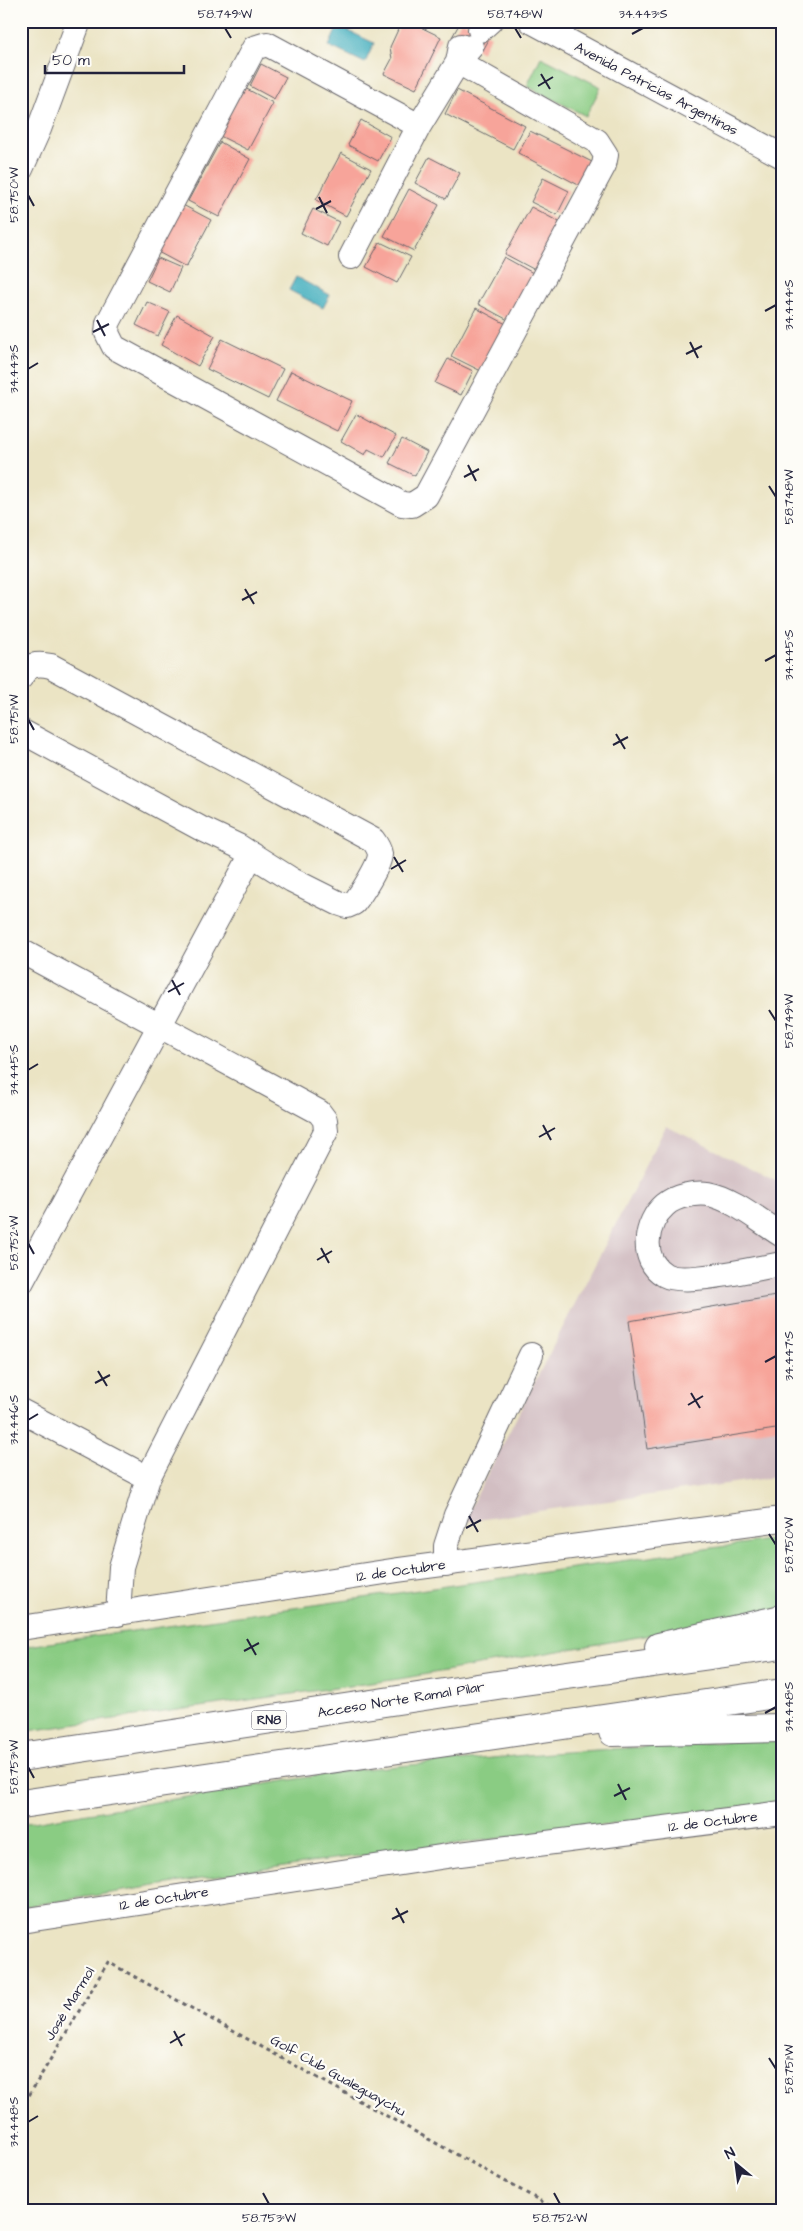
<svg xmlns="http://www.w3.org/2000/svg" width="803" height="2231" font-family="'Architects Daughter',sans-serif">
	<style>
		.industrial { fill: #d2bec2 }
		.green { fill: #8acc83; stroke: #56775f }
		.water { fill: #3fadbd; stroke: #30687c }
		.building { fill: #f7a49a }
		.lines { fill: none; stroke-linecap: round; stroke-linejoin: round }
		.minor-casing { stroke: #68666b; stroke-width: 26 }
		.highway-casing { stroke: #68666b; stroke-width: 30 }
		.path { stroke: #68666b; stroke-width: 3; stroke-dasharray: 4 4; stroke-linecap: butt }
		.minor { stroke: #fff; stroke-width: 24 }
		.highway { stroke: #fff; stroke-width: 28 }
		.ticks { fill: none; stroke: #22223b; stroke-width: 2 }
		.labels { text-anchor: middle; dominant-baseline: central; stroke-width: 4.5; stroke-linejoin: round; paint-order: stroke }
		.shield { fill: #fdfcf7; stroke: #646373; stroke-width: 1 }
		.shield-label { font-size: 12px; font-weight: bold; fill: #22223b }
		.street-label { font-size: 14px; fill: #22223b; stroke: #fdfcf7 }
		.neatline { fill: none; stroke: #22223b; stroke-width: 2 }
		.ticks-label { font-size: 12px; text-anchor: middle; fill: #22223b }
	</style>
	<rect width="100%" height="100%" fill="#fdfcf7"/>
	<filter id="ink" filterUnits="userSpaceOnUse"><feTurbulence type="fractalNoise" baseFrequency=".02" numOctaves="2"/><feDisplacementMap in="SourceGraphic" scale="10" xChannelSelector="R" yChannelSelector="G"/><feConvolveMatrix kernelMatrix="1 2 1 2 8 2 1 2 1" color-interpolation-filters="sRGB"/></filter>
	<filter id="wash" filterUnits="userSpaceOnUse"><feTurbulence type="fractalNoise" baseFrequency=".0096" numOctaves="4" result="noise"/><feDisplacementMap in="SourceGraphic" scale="20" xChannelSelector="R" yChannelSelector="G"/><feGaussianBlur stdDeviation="1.12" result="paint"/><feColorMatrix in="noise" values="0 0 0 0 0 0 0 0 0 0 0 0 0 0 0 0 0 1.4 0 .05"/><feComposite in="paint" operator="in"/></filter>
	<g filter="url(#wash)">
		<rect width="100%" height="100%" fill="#ebe4c4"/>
		<path class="industrial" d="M666 1126 782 1183V1476L463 1522Z"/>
		<path class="green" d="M541 57 601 87 586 116 527 86Z
			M782 1538V1609L644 1636 399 1679 21 1732V1647Z
			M782 1738V1803L310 1862 21 1907V1824L352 1770 550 1753Z"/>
		<path class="water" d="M338 26 374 43 365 63 329 46Z
			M296 277 330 295 323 308 289 290Z"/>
		<g id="blocks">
			<path class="building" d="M402 21H408L441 37 416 89 384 74 392 59 390 47Z
				M461 21 491 36 482 52 452 37Z
				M261 64 286 77 274 99 250 86Z
				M243 87 273 103 248 150 218 135Z
				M457 90 525 126 513 149 445 114Z
				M361 120 391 137 378 161 348 145Z
				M530 131 598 165 586 189 518 153Z
				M220 142 250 159 219 217 188 201Z
				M341 153 371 169 346 216 316 200Z
				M429 157 460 173 446 199 415 183Z
				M543 178 569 191 557 215 531 202Z
				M409 189 439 205 414 251 384 236Z
				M181 204 211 220 186 267 156 251Z
				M531 207 561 223 535 270 505 254Z
				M313 209 339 222 327 246 301 233Z
				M380 242 411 257 397 283 366 267Z
				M504 257 533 273 508 320 478 304Z
				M158 258 181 268 170 292 147 281Z
				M147 302 170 312 158 336 136 325Z
				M476 308 506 324 481 371 451 356Z
				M177 315 215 336 198 366 161 345Z
				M222 339 283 369 268 399 207 369Z
				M448 359 473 371 461 395 435 383Z
				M291 371 352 401 337 431 276 401Z
				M356 414 396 436 384 457 368 449 365 455 341 441Z
				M402 439 427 452 415 476 389 463Z
				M782 1295V1428L647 1449 629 1321Z"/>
		</g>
	</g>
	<g filter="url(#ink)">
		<use href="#blocks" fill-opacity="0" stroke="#68666b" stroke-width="1"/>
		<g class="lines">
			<g class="minor-casing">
				<path id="minor" d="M531 21 782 156
					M480 30 490 21
					M419 126 267 44 254 48 108 323 107 333 114 347 402 504 412 505 426 496 604 165 606 155 597 141 458 62 471 47
					M21 169 39 129 79 21
					M351 257 419 126 458 62 461 46
					M21 677C28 664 37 663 51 666L373 840C376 844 379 848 380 854 380 865 361 894 354 903L347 906 338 903 292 880 238 846 200 828 21 731
					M21 951 319 1112 325 1120 326 1131 148 1478 121 1567 118 1614
					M782 1235C761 1222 732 1198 708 1194 695 1192 675 1196 665 1205 645 1222 639 1260 665 1275 685 1286 756 1268 782 1264
					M21 1283 252 854
					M21 1411 148 1478
					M446 1564V1546L456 1515 531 1355
					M21 1628 398 1570 782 1519
					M21 1921 460 1854 782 1813"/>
			</g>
			<g class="highway-casing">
				<path id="highway" d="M659 1647 782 1619
					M613 1732 782 1728
					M21 1757 517 1682 782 1645
					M21 1804 782 1693"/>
			</g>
			<path class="path" d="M21 2109 108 1962 557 2210"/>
			<use href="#minor" class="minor"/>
			<use href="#highway" class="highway"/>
		</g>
	</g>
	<path class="ticks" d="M225 28 231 38M515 28 521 38M632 34 643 28M541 74 550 89M538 86 553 77M28 195 34 206M319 197 327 213M316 209 331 201M765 311 776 305M97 320 105 336M93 332 109 324M690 342 698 358M686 354 702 346M28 369 38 363M468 465 476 481M464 477 479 469M769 486 776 497M245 589 254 604M242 600 257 592M765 661 776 655M28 719 34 730M616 734 625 749M613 745 628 737M394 857 403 872M391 869 406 860M172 980 180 995M168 992 184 983M769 1010 776 1021M28 1070 38 1064M543 1125 551 1140M539 1137 555 1128M28 1243 34 1254M321 1248 329 1263M317 1260 332 1251M765 1362 776 1356M98 1371 107 1386M95 1383 110 1375M691 1393 700 1408M688 1405 703 1396M28 1420 38 1414M469 1516 478 1532M466 1528 481 1520M769 1534 776 1545M247 1639 256 1655M244 1651 259 1643M765 1713 776 1707M28 1767 34 1778M618 1784 626 1800M614 1796 630 1788M396 1908 404 1923M392 1919 408 1911M174 2031 182 2046M170 2043 185 2034M769 2058 776 2069M28 2122 38 2116M263 2193 269 2204M554 2193 560 2204"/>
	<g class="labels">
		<rect class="shield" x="251.5" y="1710.5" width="35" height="19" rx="4"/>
		<g class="shield-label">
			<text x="269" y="1720">RN8</text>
		</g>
		<g class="street-label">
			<text transform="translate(656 89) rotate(28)">Avenida Patricias Argentinas</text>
			<text transform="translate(401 1571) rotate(-8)">12 de Octubre</text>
			<text transform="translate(401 1700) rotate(-9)">Acceso Norte Ramal Pilar</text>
			<text transform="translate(713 1822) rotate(-7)">12 de Octubre</text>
			<text transform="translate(164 1899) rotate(-9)">12 de Octubre</text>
			<text transform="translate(70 2004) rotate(-59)">José Marmol</text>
			<text transform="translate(338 2076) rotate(29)">Golf Club Gualeguaychu</text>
		</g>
	</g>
	<rect width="803" height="2231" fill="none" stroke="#fdfcf7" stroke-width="55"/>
	<g transform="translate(736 2164) rotate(331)" stroke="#fdfcf7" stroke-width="4" paint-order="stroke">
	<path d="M0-4L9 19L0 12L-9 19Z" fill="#22223b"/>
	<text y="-8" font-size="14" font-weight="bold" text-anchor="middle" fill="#22223b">N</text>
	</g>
	<path d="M45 65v8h139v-8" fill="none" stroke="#22223b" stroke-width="2.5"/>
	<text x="52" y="65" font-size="15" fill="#22223b" stroke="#fdfcf7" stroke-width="4" paint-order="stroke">50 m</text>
	<rect x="28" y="28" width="748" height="2176" class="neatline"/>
	<g class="ticks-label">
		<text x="225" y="18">58.749°W</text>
		<text x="515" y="18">58.748°W</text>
		<text x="643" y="18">34.443°S</text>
		<text transform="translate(14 195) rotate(-90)" y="4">58.750°W</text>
		<text transform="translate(789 305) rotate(-90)" y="4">34.444°S</text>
		<text transform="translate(14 369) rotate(-90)" y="4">34.443°S</text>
		<text transform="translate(789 497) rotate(-90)" y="4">58.748°W</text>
		<text transform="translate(789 655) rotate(-90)" y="4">34.445°S</text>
		<text transform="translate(14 719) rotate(-90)" y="4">58.751°W</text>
		<text transform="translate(789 1021) rotate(-90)" y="4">58.749°W</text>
		<text transform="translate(14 1070) rotate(-90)" y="4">34.445°S</text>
		<text transform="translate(14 1243) rotate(-90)" y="4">58.752°W</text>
		<text transform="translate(789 1356) rotate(-90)" y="4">34.447°S</text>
		<text transform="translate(14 1420) rotate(-90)" y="4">34.446°S</text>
		<text transform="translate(789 1545) rotate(-90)" y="4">58.750°W</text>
		<text transform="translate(789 1707) rotate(-90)" y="4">34.448°S</text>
		<text transform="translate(14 1767) rotate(-90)" y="4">58.753°W</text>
		<text transform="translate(789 2069) rotate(-90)" y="4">58.751°W</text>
		<text transform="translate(14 2122) rotate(-90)" y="4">34.448°S</text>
		<text x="269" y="2222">58.753°W</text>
		<text x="560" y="2222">58.752°W</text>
	</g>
</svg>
